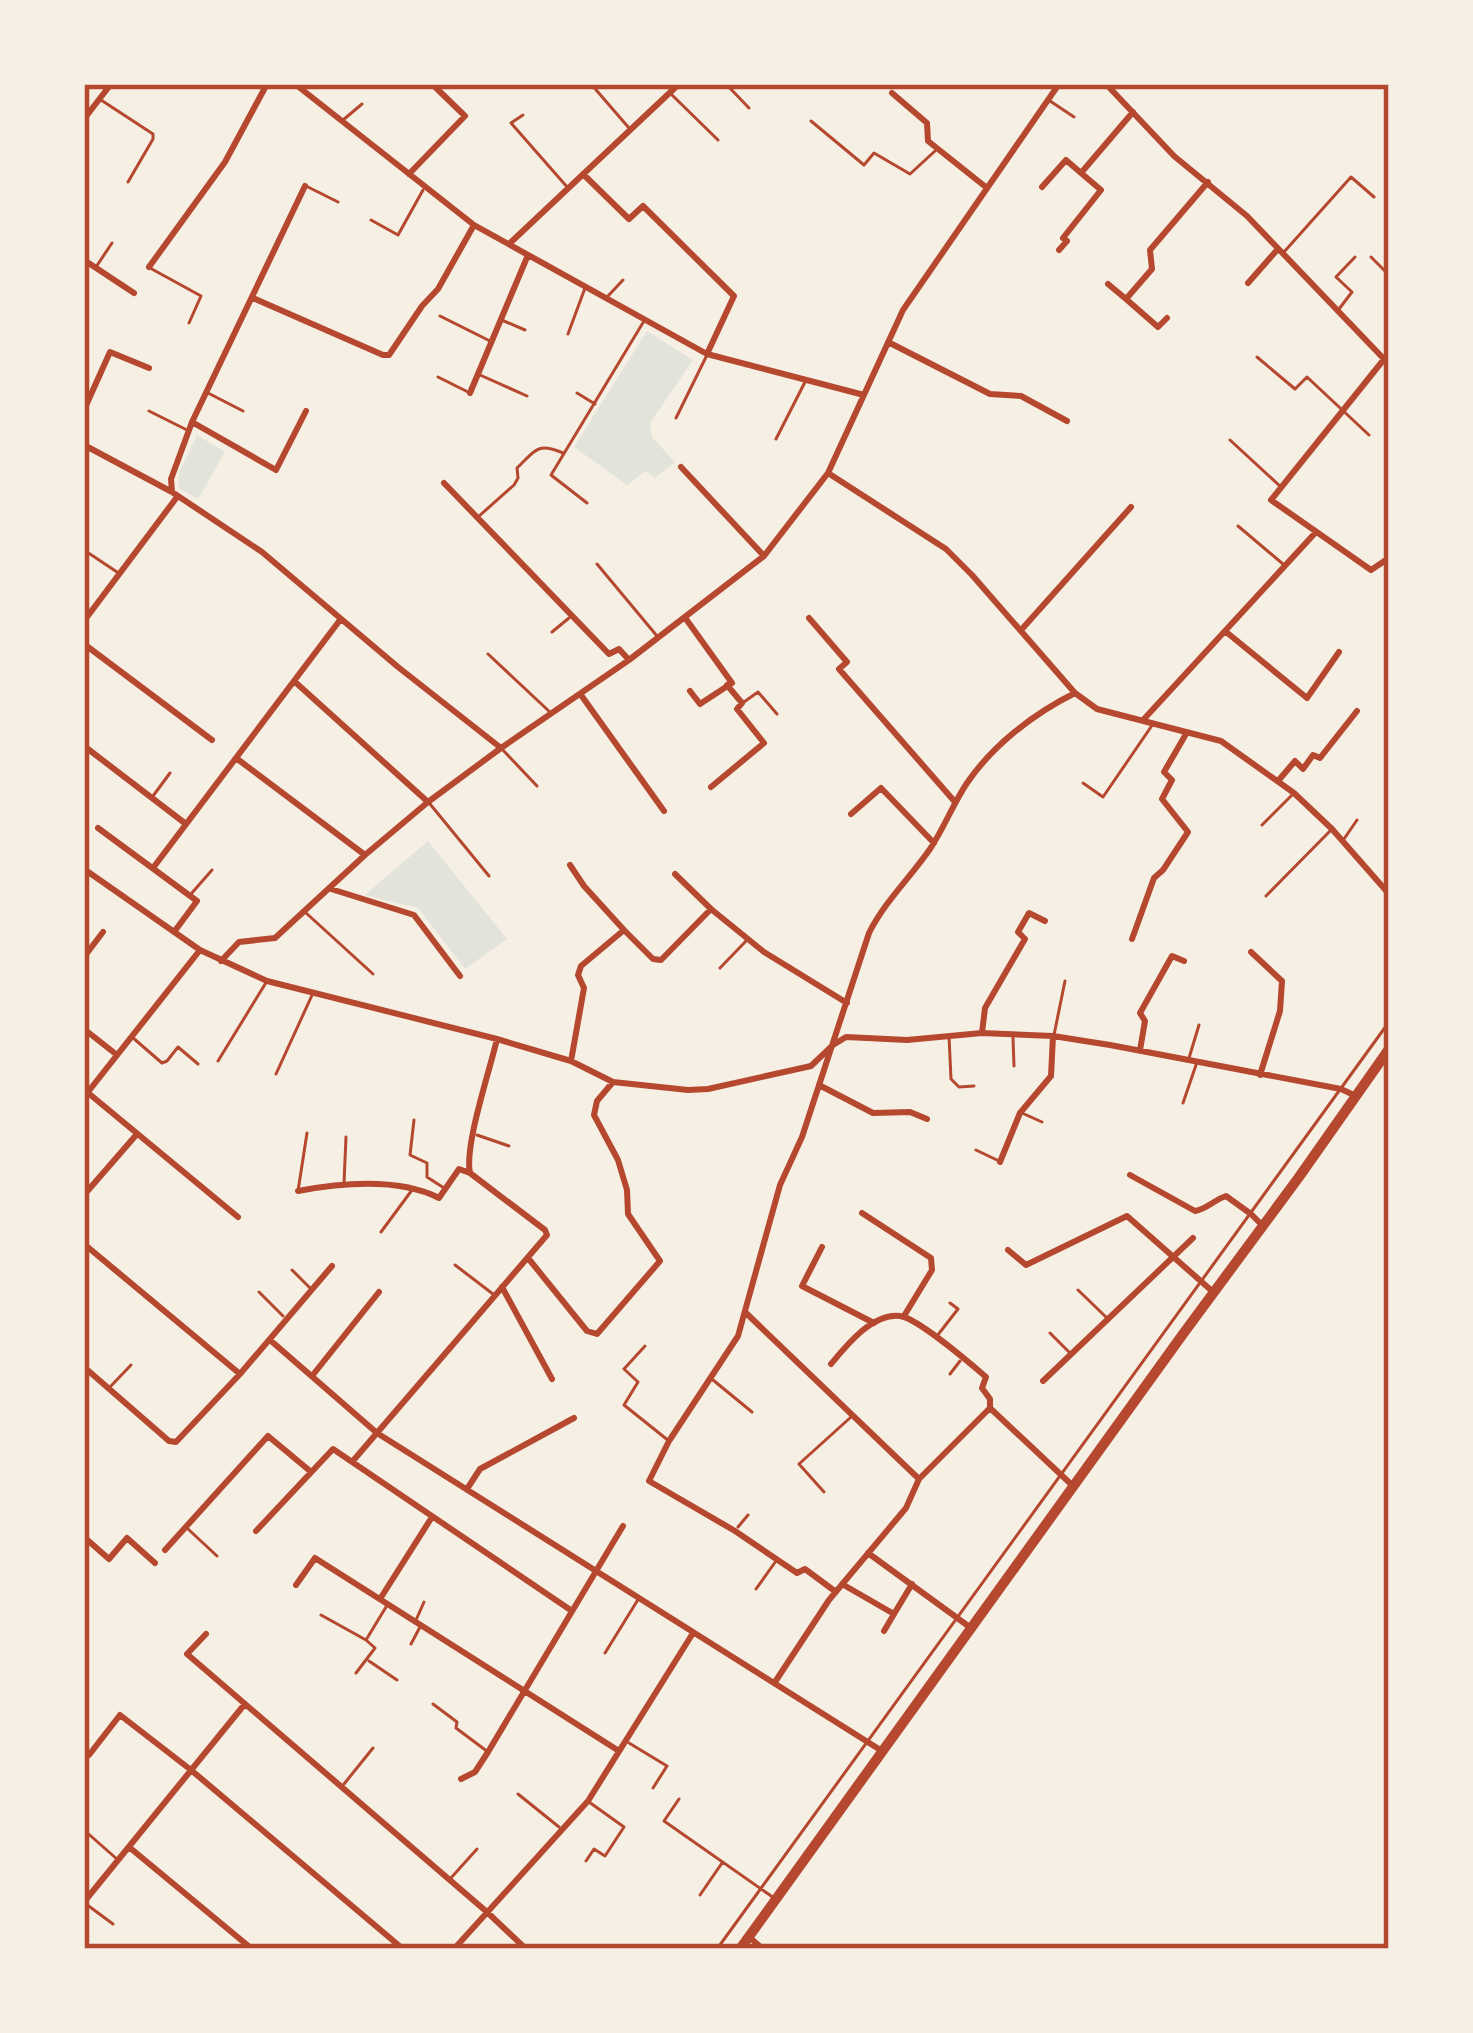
<svg xmlns="http://www.w3.org/2000/svg" width="1473" height="2033" font-family="Lato,sans-serif">
	<style>
		.green { fill: #e2e4dc }
		.lines { fill: none; stroke-linecap: round; stroke-linejoin: round }
		.service { stroke: #b5482f; stroke-width: 3 }
		.minor { stroke: #b5482f; stroke-width: 6 }
		.primary { stroke: #b5482f; stroke-width: 10 }
		.neatline { fill: none; stroke: #b5482f; stroke-width: 4.5 }
	</style>
	<rect width="100%" height="100%" fill="#f6efe4"/>
	<path class="green" d="M647 331 693 360 650 423 652 437 675 462 655 478 646 471 627 485 574 447Z
		M197 435 225 452 198 499 178 488 179 473Z
		M428 841 507 939 465 969 418 908 365 895Z"/>
	<g class="lines">
		<path class="service" d="M591 84 629 128
			M726 84 749 108
			M672 95 718 140
			M101 100 153 134V139L128 182
			M1050 101 1074 117
			M523 115 511 123 568 188
			M343 120 362 104
			M811 121 864 165 874 153 910 174 935 151
			M306 186 338 202
			M371 220 398 235 423 190
			M1284 252 1351 177 1374 197
			M1371 257 1389 275
			M96 267 112 243
			M150 268 201 296 189 323
			M608 296 623 280
			M1389 300V303
			M1339 309 1352 292 1336 277 1355 257
			M440 316 490 341
			M504 321 525 330
			M568 334 585 288
			M1257 357 1295 389 1307 377 1369 435
			M480 375 527 396
			M438 377 468 392
			M208 393 243 411
			M577 393 595 404
			M149 411 187 430
			M676 418 707 355
			M776 439 805 382
			M1230 440 1281 487
			M587 503 551 475 644 321
			M478 517 514 485 518 478 517 468C536 450 537 442 563 453
			M1238 526 1283 564
			M84 550 117 572
			M597 564 657 636
			M552 632 569 618
			M488 654 552 714
			M744 702 758 692 777 714
			M501 748 537 786
			M1083 783 1103 797 1153 724
			M153 796 170 773
			M430 804 489 876
			M1262 825 1294 793
			M1344 839 1357 820
			M191 894 212 870
			M1266 896 1332 829
			M305 912 373 974
			M720 968 747 940
			M1054 1035 1065 981
			M949 1036 951 1079 959 1087 974 1086
			M132 1037 162 1063 167 1061 178 1047 198 1064
			M1013 1038 1014 1066
			M1189 1058 1199 1025
			M218 1061 267 981
			M276 1074 313 993
			M1183 1103 1196 1065
			M1022 1113 1042 1122
			M414 1120 410 1155 427 1163V1177L444 1188
			M477 1135 509 1146
			M976 1150 999 1161
			M344 1183 346 1137
			M298 1191 307 1133
			M381 1232 412 1190
			M455 1265 493 1294
			M292 1270 312 1290
			M1078 1290 1107 1318
			M259 1292 283 1316
			M1050 1333 1070 1353
			M937 1336 958 1309 950 1303
			M645 1346 624 1369 638 1382 624 1405 669 1441
			M950 1374 960 1361
			M713 1380 752 1412
			M110 1387 131 1365
			M824 1492 799 1464 851 1417
			M738 1527 748 1515
			M188 1529 217 1556
			M756 1589 776 1561
			M321 1615 366 1640
			M416 1620 424 1602
			M411 1644 420 1627
			M605 1653 639 1598
			M369 1661 397 1680
			M356 1673 375 1648 366 1640 386 1607
			M433 1704 457 1722 456 1728 488 1752
			M629 1743 667 1766 653 1788
			M344 1784 373 1748
			M518 1794 559 1827
			M679 1799 664 1821 774 1898
			M84 1830 118 1860
			M586 1861 594 1849 605 1856 624 1827 589 1802
			M450 1879 477 1849
			M700 1895 722 1863
			M86 1904 113 1924
			M717 1949 1389 1022"/>
		<path class="minor" d="M295 84 474 225 707 354 864 395
			M1106 84 1174 156 1247 216 1384 359
			M1384 84 1389 89
			M892 93 927 123 928 141 987 188
			M84 119 111 84
			M409 174 465 116 432 84
			M583 174 629 219 643 206 734 296 707 354
			M1042 187 1066 160 1081 173
			M509 244 679 84
			M1059 250 1067 241 1063 238 1101 190 1081 173 1133 112
			M84 260 134 293
			M149 267 225 162 267 84
			M1248 283 1277 250
			M1108 284 1126 299
			M253 298 383 355H389L422 306 438 289 474 225
			M1167 318 1158 327 1126 299 1152 269 1150 250 1208 182
			M888 342 990 394 1021 396 1067 421
			M1389 353 1271 500 1371 570 1389 558
			M470 393 528 255
			M84 410 110 352 149 368
			M192 422 276 470 306 411
			M84 445 172 492 262 552 398 667 501 748
			M681 467 764 556
			M828 473 946 549 972 575 1075 693 1097 709 1221 741 1294 793 1332 829 1389 894
			M444 483 609 654 619 649 629 660
			M172 492 171 479 192 422 305 186
			M809 618 847 662 839 669 955 802
			M686 619 732 683 700 704 690 691
			M84 621 177 497
			M1022 629 1131 507
			M1225 631 1307 698 1339 652
			M84 644 212 740
			M294 681 428 802
			M581 695 664 811
			M1144 719 1316 532
			M84 746 186 824
			M236 758 365 855
			M1278 781 1295 761 1303 769 1313 755 1320 758 1357 711
			M711 787 764 743 737 709 742 703 727 685
			M851 814 881 788 934 843
			M98 828 197 901 174 932
			M570 865 584 886 624 930
			M153 868 340 620
			M84 869 200 950 267 981 497 1039 571 1061 613 1082 688 1090 708 1089 811 1066 833 1045 846 1037 907 1040 982 1033 1053 1036 1110 1045 1341 1089 1356 1096
			M675 874 711 909 764 952 847 1003
			M331 889 414 915 460 976
			M1132 939 1154 878 1163 870 1188 832 1162 799 1172 780 1164 772 1186 734
			M1251 952 1282 981 1280 1011 1260 1075
			M84 957 103 932
			M221 961 239 942 275 938 365 855 428 802 501 748 629 660 764 556 828 473 903 310 1059 84
			M84 1029 117 1055
			M982 1033 985 1008 1025 939 1018 932 1029 913 1045 921
			M1140 1050 1145 1021 1140 1013 1172 956 1184 961
			M571 1061 584 988 578 975 581 966 624 930 653 959 661 960 711 909
			M819 1085 873 1113 910 1112 927 1119
			M87 1092 238 1217
			M84 1097 200 950
			M1000 1162 1020 1113 1051 1076 1053 1036
			M470 1173C464 1146 490 1070 497 1039
			M1130 1175 1195 1211C1207 1209 1214 1200 1226 1196L1251 1214 1263 1226
			M298 1191C341 1183 399 1178 439 1198L459 1169 470 1173
			M84 1195 137 1134
			M862 1213 931 1258 932 1270 904 1316
			M84 1244 240 1374
			M822 1247 802 1286 874 1323
			M1008 1250 1026 1265 1127 1216 1212 1291
			M528 1258 587 1331 597 1334 660 1261 628 1214 627 1190 618 1160 594 1115 597 1101 613 1082
			M502 1287 552 1379
			M745 1312 919 1479
			M270 1340 377 1433 882 1751
			M831 1364C846 1346 873 1312 900 1316 917 1318 971 1364 986 1377L982 1388 990 1399V1408L1073 1486
			M84 1367 169 1441 176 1442 240 1374 332 1266
			M312 1376 379 1292
			M1043 1381 1193 1238
			M352 1462 547 1235 545 1230 470 1173
			M467 1489 480 1469 574 1418
			M256 1531 333 1449 572 1611
			M84 1537 109 1559 127 1538 155 1563
			M165 1550 268 1436 310 1471
			M868 1553 971 1628
			M842 1584 894 1614 912 1584
			M296 1585 315 1558 619 1751
			M836 1592 805 1569 797 1573 735 1531 649 1481 669 1441 738 1336 780 1185 802 1137 869 933C885 901 910 878 930 849 944 828 953 804 967 783 993 745 1033 714 1075 693
			M380 1599 432 1517
			M884 1631 894 1614
			M206 1634 187 1654 487 1912 526 1949
			M775 1682 829 1600 906 1508 919 1479 990 1408
			M84 1751 89 1755 120 1715 191 1770 403 1949
			M461 1779 475 1772 488 1752 623 1526
			M129 1847 252 1949
			M84 1902 244 1705
			M749 1937 763 1949
			M454 1949 588 1801 693 1633"/>
		<path class="primary" d="M740 1949 1183 1334 1299 1177 1389 1049"/>
	</g>
	<rect width="1473" height="2033" fill="none" stroke="#f6efe4" stroke-width="174"/>
	<rect x="87" y="87" width="1299" height="1859" class="neatline"/>
</svg>
